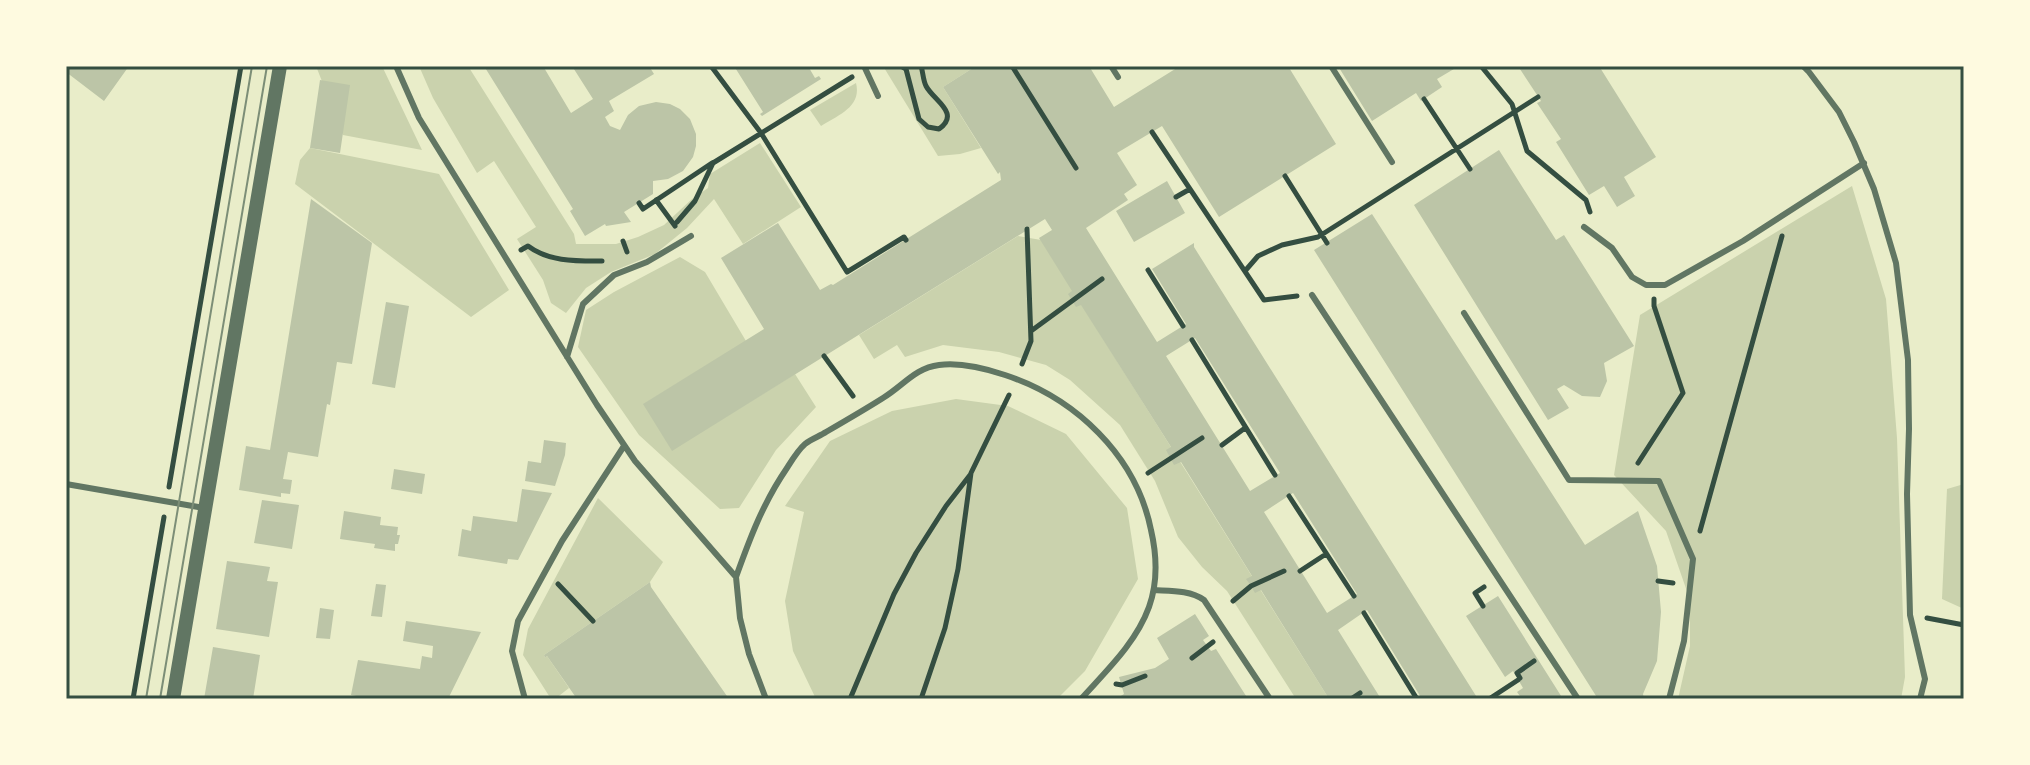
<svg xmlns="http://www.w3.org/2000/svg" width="2030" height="765" font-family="Lato,sans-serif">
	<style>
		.green { fill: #cad2ad }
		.building { fill: #bcc5a7; fill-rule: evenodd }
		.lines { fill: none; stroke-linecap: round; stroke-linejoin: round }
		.path { stroke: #344e41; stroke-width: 5 }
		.service { stroke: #617663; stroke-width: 6 }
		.tertiary { stroke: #617663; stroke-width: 14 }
		.tram { stroke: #7c8e77; stroke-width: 2 }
		.neatline { fill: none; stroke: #344e41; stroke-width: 3 }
	</style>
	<rect width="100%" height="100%" fill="#e9edc9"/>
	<path class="green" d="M316 66H382L422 150 343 135Z
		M419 66H468L574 234 576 244H616L638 237 664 225 692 199 708 188 710 174 760 143 801 207 743 244 714 199 687 228 655 254 611 272 586 288 566 313 551 303 543 280 517 239 536 227 494 161 477 173 433 98Z
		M883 66H976L943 87 981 148 960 154 938 156Z
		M856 83C862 107 838 115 821 126L810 110Z
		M310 148 439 174 509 290 471 317 295 184 300 160Z
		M1852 186 1886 299 1897 438 1905 677 1901 699H1678L1690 646V600L1666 531 1614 475 1640 315Z
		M1018 236 1041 240 1329 699H1296L1227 591 1202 567 1178 537 1155 481 1120 425 1070 380 1046 365 999 352 943 345 905 357 897 345 874 359 859 335Z
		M680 257 705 272 746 341 644 404 672 450 795 374 816 407 776 450 739 508 720 509 639 435 578 347 586 310 614 292Z
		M956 399 1008 406 1066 434 1127 508 1138 579 1085 671 1057 699H816L793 651 785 601 804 512 785 506 830 441 892 411Z
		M1964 484V609L1942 599 1947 489Z
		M598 498 663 562 650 582 544 655 545 658 547 656 569 688 555 699H551L523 655 528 629Z"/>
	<path class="building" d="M66 66H129L104 101 66 72Z
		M484 66H543L571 113 593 99 572 66H649L654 74 609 101 614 111 605 117 610 126 620 130 628 115 639 106 656 102 670 104 680 109 690 119 696 134V146L693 157 683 171 668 179 653 181V194L624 212 631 222 606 226 605 224 585 236 570 211 573 209Z
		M734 66H808L815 78 819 76 821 79 762 116 760 114 763 112Z
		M976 66H1089L1114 107 1180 66H1288L1336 144 1219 217 1162 126 1117 153 1137 185 1124 194 1128 200 1086 228 1157 342 1186 324 1152 269 1194 243V247L1478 699H1422L1367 610 1338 630 1381 699H1329L1261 590 1255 593 1251 586 1246 579 1252 576 1181 462 1174 465 1166 450 1171 447 1081 305 1076 307 1068 294 1072 291 1039 238 1052 230 1045 219 672 451 643 404 764 329 721 258 778 223 820 290 831 284 833 285 1001 180 1000 172 998 174 943 87ZM1195 338 1280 473 1250 491 1166 356ZM1293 493 1357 594 1327 613 1264 512Z
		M1338 66H1459L1437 79 1442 87 1421 101 1416 93 1372 121Z
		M1518 66H1599L1656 157 1624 177 1635 196 1617 207 1604 186 1589 195 1556 142 1561 139 1537 103 1541 101Z
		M320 80 350 85 340 153 310 148Z
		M1499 150 1556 240 1564 235 1634 346 1604 363 1607 381 1600 397 1582 396 1564 385 1557 389 1569 408 1548 420 1414 205Z
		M1167 181 1185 213 1134 242 1116 211Z
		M311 199 372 243 352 364 337 362 330 405 327 404 318 457 288 452 283 479 292 480 290 494 281 493V497L239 490 246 446 270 450Z
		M1372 214 1585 545 1638 511 1657 566 1661 612 1657 661 1643 694 1644 699H1598L1314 250Z
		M386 302 409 306 395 388 372 384Z
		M544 440 566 443 565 455 555 486 525 481 528 461 541 463Z
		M394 469 425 474 422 494 391 489Z
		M522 489 552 493 518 560 508 559 507 564 458 556 462 529 471 531 473 516 517 522Z
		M262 500 299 505 292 549 254 543Z
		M344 511 381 517 380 525 398 527 397 535H400L398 544H395V551L374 548 375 544 340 539Z
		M227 561 270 567 267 581 278 582 269 637 216 629Z
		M650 582 651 587 729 699H577L547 656 545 658 544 655Z
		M376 584 386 585 382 617 371 616Z
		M1498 596 1563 699H1522L1517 692 1523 688 1513 671 1505 677 1466 616Z
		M320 608 334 610 330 639 316 638Z
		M1195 614 1209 636 1203 640 1211 651 1216 649 1248 699H1116L1124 694 1119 677 1155 668 1169 659 1157 638Z
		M406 621 481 632 448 699H373L351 695 358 660 420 669 422 656 432 658 433 646 403 641Z
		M213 647 260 655 253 699H204Z"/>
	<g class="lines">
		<path class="path" d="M711 66 761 133 847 272 904 237 906 240
			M901 66 906 69 919 119 928 127 939 129C961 113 934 101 926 86 923 80 923 72 921 66
			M1012 66 1076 168
			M1481 66 1512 104 1527 151 1586 200 1590 212
			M1424 99 1470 169
			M1152 132 1264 300 1297 296
			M1285 176 1327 243
			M1176 197 1190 189
			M656 200 675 226
			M639 203 643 209 712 163
			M677 222 695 201 713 163 852 77
			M623 241 627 252
			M521 250 528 246C549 262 577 261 602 261
			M1148 270 1183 326
			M1245 271 1258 256 1282 245 1318 237 1538 97
			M1031 331 1102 279
			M1192 340 1275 475
			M824 356 853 396
			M1022 364 1031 341 1027 229
			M1222 445 1245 428
			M1638 463 1683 393 1654 306V299
			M1148 473 1202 438
			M169 487 241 66
			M1289 496 1354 596
			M1700 531 1782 236
			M1300 571 1326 554
			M1658 581 1673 583
			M558 584 593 621
			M1233 601 1251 586 1284 571
			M1483 606 1475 593 1484 587
			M1364 613 1417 699
			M1927 618 1964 625
			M1192 658 1213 642
			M1520 678 1517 673 1534 661
			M1116 684 1122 685 1145 676
			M133 699 164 517
			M850 699 894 594 916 553 946 506 970 475
			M921 699 945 628 958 569 971 473 1009 395
			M1351 699 1360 693
			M1489 699 1518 680"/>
		<path class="service" d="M396 66 419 118 597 405 635 461 736 577 740 618 749 654 766 699
			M864 66 878 96
			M1111 66 1118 77
			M1331 66 1392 162
			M1803 66 1809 72 1839 112 1854 142 1874 189 1896 263 1908 360 1909 429 1907 494 1910 615 1925 679 1920 699
			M1584 227 1612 248 1632 277 1646 285H1665L1743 241 1864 163
			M1312 295 1578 699
			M1464 313 1569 480 1659 481 1693 559 1684 641 1669 699
			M567 357 583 304 614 275 647 262 691 236
			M66 484 204 508
			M736 577C750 538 763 503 787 468 792 460 798 450 805 444 811 439 820 436 826 432 845 421 864 410 883 398 903 386 915 368 939 365 961 362 984 368 1005 375 1075 398 1136 455 1151 530 1157 556 1158 582 1149 607 1136 643 1106 671 1081 699
			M1154 590C1170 591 1190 590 1204 600L1270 699
			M525 699 512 651 518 621 562 541 624 446"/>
		<path class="tertiary" d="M173 699 280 66"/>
		<path class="tram" d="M146 699 252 66
			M160 699 267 66"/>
	</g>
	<rect width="2030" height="765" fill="none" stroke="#fefae0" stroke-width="136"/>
	<rect x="68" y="68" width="1894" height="629" class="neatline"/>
</svg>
